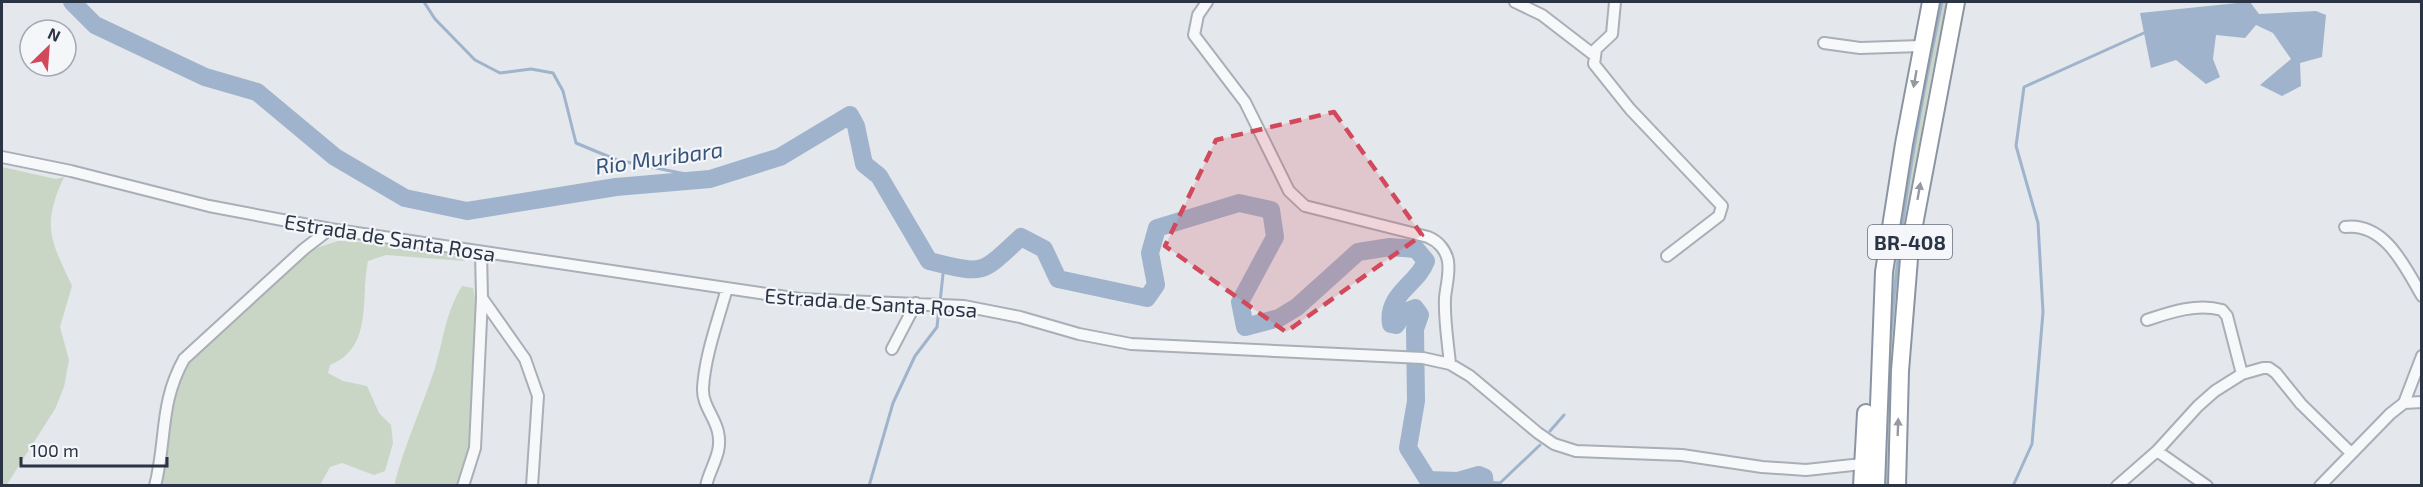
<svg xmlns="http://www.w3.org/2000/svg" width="2423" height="487" font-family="'Exo 2',sans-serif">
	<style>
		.green { fill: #c9d6c5 }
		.water { fill: #9fb4cc }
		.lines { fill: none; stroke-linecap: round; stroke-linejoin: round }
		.stream { stroke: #9fb4cc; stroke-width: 3 }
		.river { stroke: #9fb4cc; stroke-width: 18 }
		.minor-casing { stroke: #a9aeb7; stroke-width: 14 }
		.trunk-casing { stroke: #8b94a3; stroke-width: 20 }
		.minor { stroke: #f7f8fa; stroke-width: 10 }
		.trunk { stroke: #fff; stroke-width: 16 }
		.oneway { fill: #959aa2 }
		.marked { fill: #d1495b; fill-opacity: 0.2; stroke: #d1495b; stroke-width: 4.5; stroke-dasharray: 12 8; stroke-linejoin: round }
		.labels { text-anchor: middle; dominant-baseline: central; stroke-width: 4.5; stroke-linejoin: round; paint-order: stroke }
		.shield { fill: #f4f6f9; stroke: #676e7b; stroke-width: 1.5 }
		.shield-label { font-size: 20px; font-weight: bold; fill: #2b3445 }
		.street-label { font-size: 21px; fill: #2b3445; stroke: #f4f6f9 }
		.water-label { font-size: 22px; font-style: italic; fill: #34527a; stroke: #f4f6f9 }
	</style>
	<rect width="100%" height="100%" fill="#e4e7ec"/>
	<path class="green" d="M1937 2H1947C1912 161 1889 322 1889 485L1880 486 1893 267 1900 205Z
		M2 167 56 179 64 177C41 227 51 240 72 286L60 327 69 360 64 387 55 409 6 486 2 485Z
		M338 241C360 241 451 249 465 261L386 255 368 261C360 299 374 347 330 365L328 373 343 381 367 386 379 413 391 425 393 443 385 471 374 475 342 463 330 467 320 485 162 486 171 405 185 367 307 251Z
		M462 286 473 288 477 307 472 443 460 485 394 486C404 445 422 408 435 368 444 338 445 314 462 286Z"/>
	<path class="water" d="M2247 2H2250L2259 14 2316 11 2326 15 2322 57 2300 63 2301 86 2282 96 2260 85 2291 59 2273 33 2256 25 2245 38 2216 35 2213 59 2220 77 2206 84 2176 60 2151 68 2140 13Z"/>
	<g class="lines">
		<path class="stream" d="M424 2 435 19 475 60 500 73 531 69 553 73 563 91 576 143 617 160 710 179
			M940 302 944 265
			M1889 361C1896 240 1917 120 1942 2
			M1550 431 1564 415
			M1885 460V486
			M1486 482 1500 483 1540 445
			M869 486 893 403 915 356 937 327 939 308
			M2013 486 2032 444 2043 312 2038 223 2016 146 2024 87 2146 32"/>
		<path class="river" d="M72 2 95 25 205 77 257 92 335 157 405 198 467 211 616 187 710 179 780 157 850 115 856 126 864 164 879 176 929 261C985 274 979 276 1021 237L1044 249 1058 279 1147 298 1156 285 1150 253 1157 228 1239 203 1271 210 1275 237 1240 302 1245 327 1279 318 1297 307 1358 252 1390 247 1416 249 1426 261C1418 284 1386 294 1391 324L1396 325 1405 312 1415 308 1420 315 1415 329 1416 401 1408 448 1428 480 1458 481 1479 475 1484 477 1485 486"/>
		<g class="minor-casing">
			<path id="minor" d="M1207 2 1198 15 1194 35 1245 102 1289 191 1305 206 1428 237C1438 241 1446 250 1448 261 1450 274 1446 286 1445 298 1444 320 1448 343 1450 364
				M1515 2 1542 15 1594 55
				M1615 2 1612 34 1596 49 1594 64 1630 109 1722 206 1719 216 1667 256
				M1824 43 1860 48 1921 46
				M2 157 71 171 209 206 330 229 800 299 964 306 1020 317 1079 334 1131 344 1423 358 1450 364 1470 376 1538 433 1554 444 1576 451 1682 455 1762 467 1806 470 1862 464
				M2345 227C2385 222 2405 267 2422 296
				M481 252 482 298 525 359 538 396 532 486
				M2147 320C2171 312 2197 303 2222 310L2227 316 2242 374
				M892 349 916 303
				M2404 403 2422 356
				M2157 451 2207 486
				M155 486C167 439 159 404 184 359L304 249 330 229
				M463 486 475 448 482 298
				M706 486C710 467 723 453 718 432 715 417 702 405 703 388 705 355 718 321 727 288
				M2117 486 2157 451 2198 406 2215 391 2242 374 2263 368H2269L2276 373 2301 404 2350 452
				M2320 486 2390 414 2404 403 2422 402"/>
		</g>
		<g class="trunk-casing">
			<path id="trunk" d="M1862 486 1866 413
				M1876 486 1884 272 1904 144 1931 2
				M1897 486 1900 371 1910 246 1956 2"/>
		</g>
		<use href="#minor" class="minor"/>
		<use href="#trunk" class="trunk"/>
	</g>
	<defs><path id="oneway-solid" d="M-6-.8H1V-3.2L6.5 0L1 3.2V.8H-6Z" transform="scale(1.5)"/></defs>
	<g class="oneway">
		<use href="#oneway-solid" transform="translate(1915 79) rotate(100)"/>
		<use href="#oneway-solid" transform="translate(1919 191) rotate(-80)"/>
		<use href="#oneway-solid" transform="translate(1898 427) rotate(-88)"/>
	</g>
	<path class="marked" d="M1334 112 1422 235 1286 332 1165 246 1216 140Z"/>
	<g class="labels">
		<rect class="shield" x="1868" y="225" width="84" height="34" rx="4.5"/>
		<g class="shield-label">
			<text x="1910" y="242">BR-408</text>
		</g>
		<g class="street-label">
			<text transform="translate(390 237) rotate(9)">Estrada de Santa Rosa</text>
			<text transform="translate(871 302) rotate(4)">Estrada de Santa Rosa</text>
		</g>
		<g class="water-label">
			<text transform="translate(659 157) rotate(-8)">Rio Muribara</text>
		</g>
	</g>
	<rect width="2423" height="487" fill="none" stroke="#2b3445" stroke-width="6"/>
	<g transform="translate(48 48) rotate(25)"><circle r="28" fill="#f4f6f9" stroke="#a4a8b1" stroke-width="1.5"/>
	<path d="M0-4.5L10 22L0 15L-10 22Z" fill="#d1495b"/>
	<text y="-9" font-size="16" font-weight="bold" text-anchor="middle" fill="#2b3445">N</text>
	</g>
	<path d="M21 457v9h146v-9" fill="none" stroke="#2b3445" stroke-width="3"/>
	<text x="30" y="457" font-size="18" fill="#2b3445" stroke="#f4f6f9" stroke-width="4.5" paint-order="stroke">100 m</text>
</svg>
